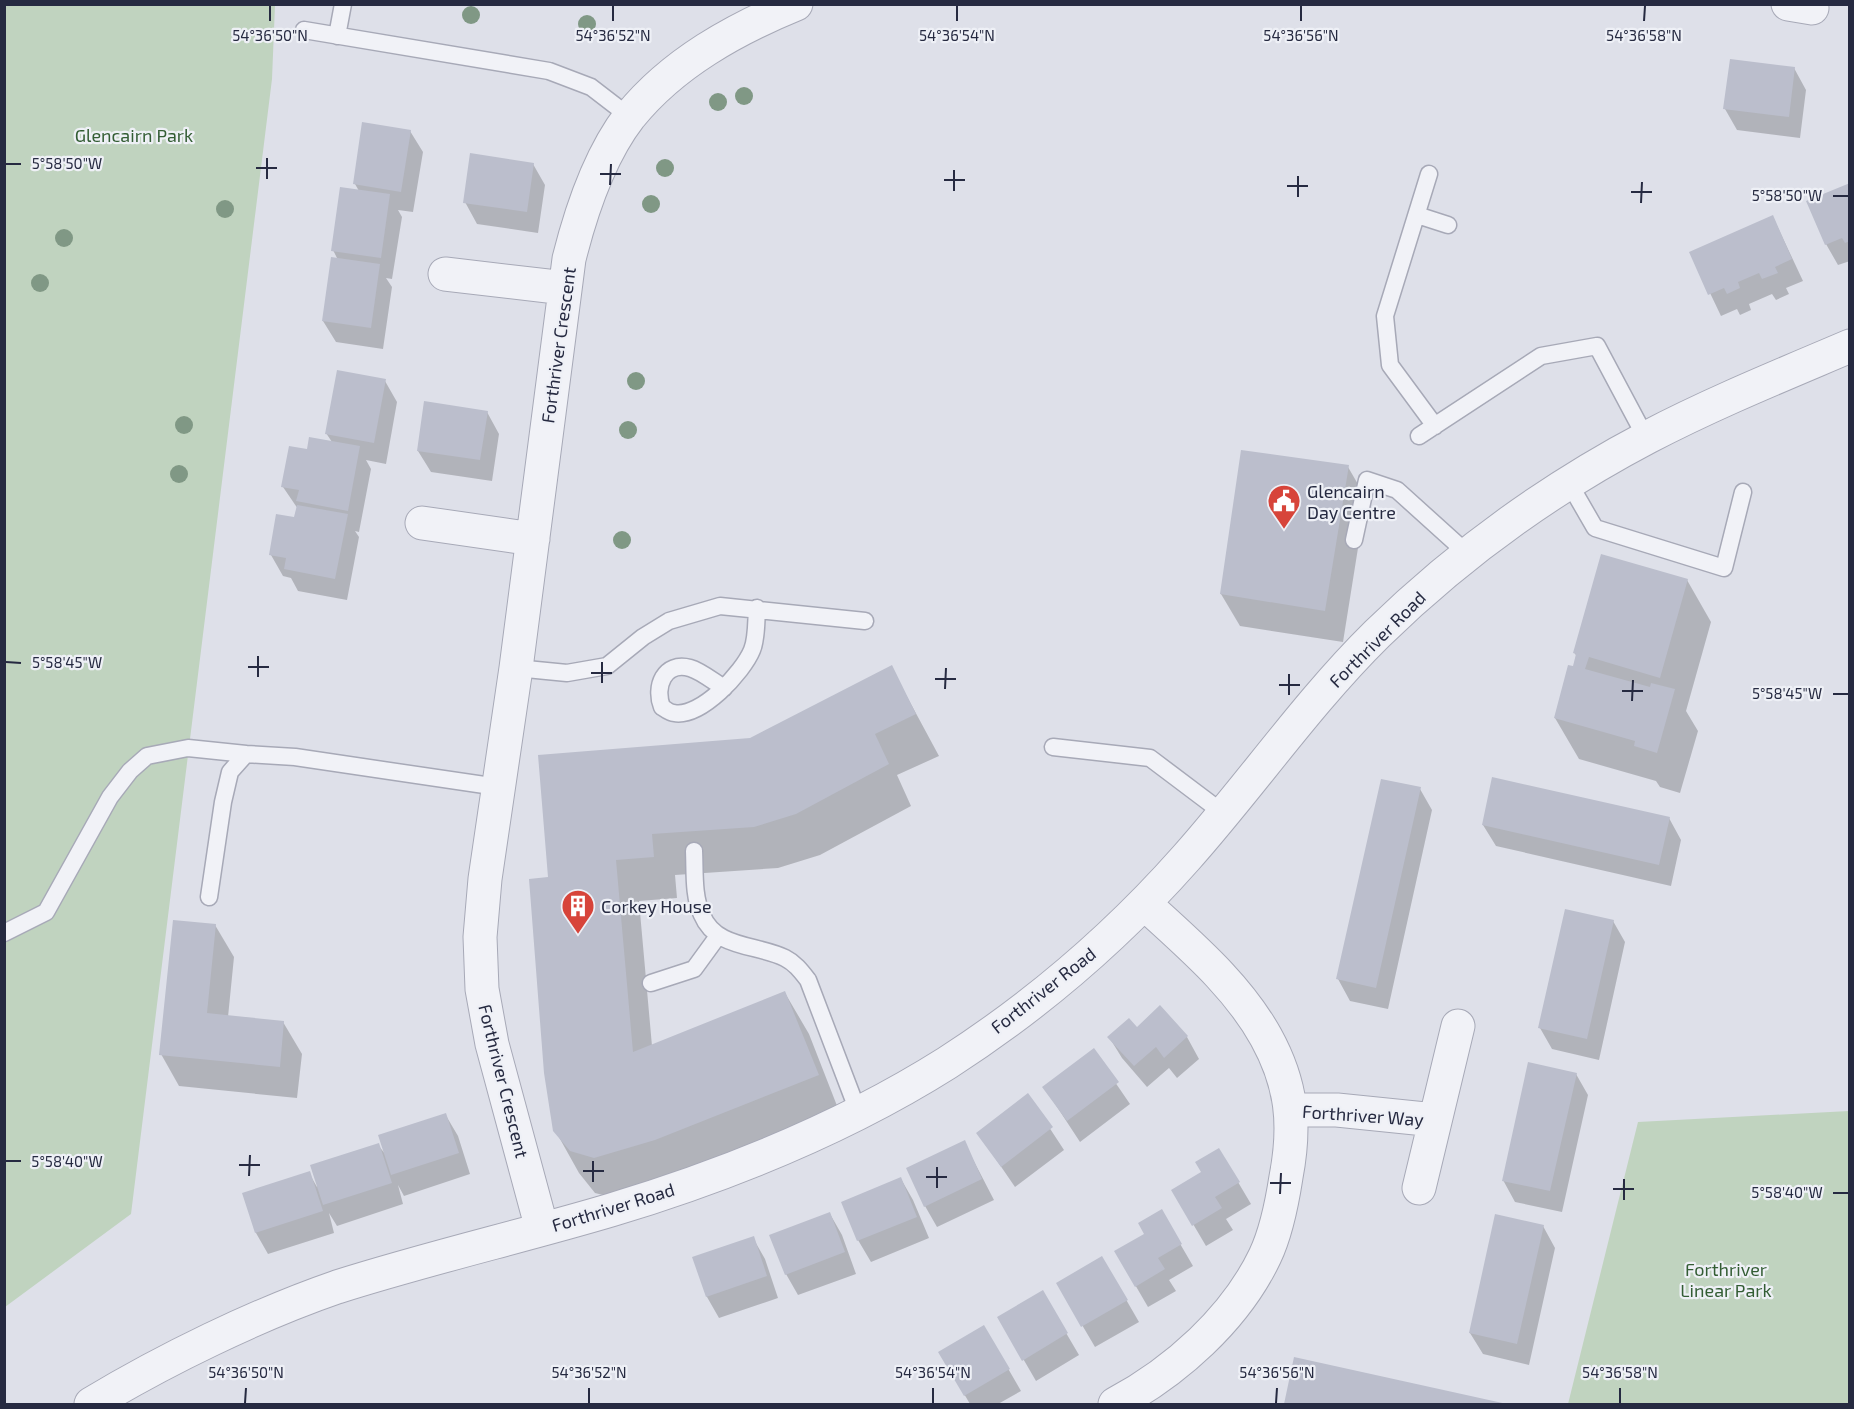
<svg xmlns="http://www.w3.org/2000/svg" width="1854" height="1409" font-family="'Exo 2',sans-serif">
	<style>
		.green { fill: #c0d3bf }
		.shadow { fill: #0003 }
		.building { fill: #bbbecc }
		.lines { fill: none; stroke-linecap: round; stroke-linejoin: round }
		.service-casing { stroke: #a7a9b7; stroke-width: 19 }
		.minor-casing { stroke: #a7a9b7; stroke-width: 35 }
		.service { stroke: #f1f2f7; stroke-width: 16 }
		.minor { stroke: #f1f2f7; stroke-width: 33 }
		.tree { fill: #809885 }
		.ticks { fill: none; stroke: #262a41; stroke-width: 2 }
		.labels { text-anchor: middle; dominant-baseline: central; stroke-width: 4.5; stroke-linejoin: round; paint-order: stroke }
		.park-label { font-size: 18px; fill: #335d34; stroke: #eef0f6 }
		.street-label { font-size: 18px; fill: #262a41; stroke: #eef0f6 }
		.poi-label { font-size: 18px; fill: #262a41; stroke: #eef0f6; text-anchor: start }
		.ticks-label { font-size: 15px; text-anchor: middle; fill: #262a41; stroke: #eef0f6; stroke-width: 4.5; stroke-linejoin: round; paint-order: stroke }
	</style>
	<rect width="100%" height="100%" fill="#dee0e9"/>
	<path class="green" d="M5 5H275L272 79 131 1214 5 1307Z
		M1849 1111V1404H1568L1638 1122Z"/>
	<path class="shadow" d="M1794 68 1806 90 1800 138 1737 130 1725 109Z
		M410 131 423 152 413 212 398 210 402 217 392 279 386 278 392 287 383 349 336 342 323 321 338 260 333 250 359 191 355 184Z
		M533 164 545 185 538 233 477 224 465 202Z
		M1850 184V261L1838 265 1826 244Z
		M1773 217 1803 281 1786 288 1789 294 1776 300 1772 294 1749 304 1751 310 1740 315 1737 309 1721 316 1691 253Z
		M385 381 397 402 386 464 366 460 371 469 359 532 355 531 359 537 347 600 298 591 291 578 283 576 271 555 296 519 298 509 283 487 309 451 332 442 326 433Z
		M487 412 499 434 492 481 431 472 418 451Z
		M1348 467 1366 498 1343 642 1240 626 1221 594Z
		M1687 580 1711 622 1686 711 1698 731 1680 793 1660 787 1656 781 1579 759 1555 718 1574 668 1577 657 1574 652Z
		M891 667 939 756 897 775 911 806 820 855 778 868 675 875 677 898 639 901 652 1046 785 993 809 1034 841 1116 619 1199 595 1193 579 1173 555 1130 550 878 750 739Z
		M1420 789 1432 810 1388 1009 1350 1001 1338 979Z
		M1669 818 1681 840 1671 886 1496 846 1483 825Z
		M1613 921 1625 942 1599 1060 1552 1049 1540 1028Z
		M215 925 234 957 228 1017 283 1022 302 1054 297 1098 179 1086 161 1054Z
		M1160 1008 1187 1037 1199 1059 1177 1078 1169 1068 1147 1087 1122 1058 1109 1037 1137 1029Z
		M1093 1050 1130 1104 1080 1142 1044 1087Z
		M1576 1074 1588 1095 1562 1212 1515 1202 1503 1180Z
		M1028 1095 1064 1150 1015 1187 978 1133Z
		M445 1114 458 1136 470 1174 404 1196 398 1185 403 1204 337 1226 329 1213 334 1233 268 1254 256 1233 244 1194 309 1173 317 1187 378 1145 386 1155Z
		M964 1142 994 1200 937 1227 925 1206Z
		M1219 1150 1251 1204 1226 1219 1233 1230 1206 1246 1173 1190 1203 1173Z
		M901 1179 913 1200 929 1238 871 1262 858 1240 843 1203Z
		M1161 1211 1193 1266 1169 1280 1176 1291 1148 1307 1116 1252 1146 1234Z
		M830 1214 842 1235 856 1274 798 1295 786 1274Z
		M1543 1226 1555 1248 1529 1365 1483 1354 1470 1333Z
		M753 1238 765 1259 778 1298 719 1318 707 1297 694 1258Z
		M1102 1258 1139 1322 1095 1347 1058 1284Z
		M1042 1292 1079 1355 1036 1381 999 1317Z
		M984 1327 1021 1391 998 1404H970L940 1353Z
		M1295 1359 1504 1404H1285Z"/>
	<path class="building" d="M1730 59 1795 67 1789 117 1723 109Z
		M362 122 411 130 401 192 353 184Z
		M470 153 534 163 527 212 463 203Z
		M1850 183V241L1845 243 1842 238 1825 245 1806 201Z
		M340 187 390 194 381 258 331 251Z
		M1773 215 1792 259 1775 267 1778 273 1762 279 1759 273 1738 282 1740 288 1727 294 1724 288 1708 295 1689 252Z
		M331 257 380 264 371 328 322 321Z
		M337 370 386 379 374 443 325 434Z
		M424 401 488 411 480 460 417 451Z
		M309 437 360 446 348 511 296 501 299 490 281 487 289 446 307 449Z
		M1241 450 1349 465 1325 611 1220 594Z
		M297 505 348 514 335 579 284 569 286 558 269 555 276 514 294 517Z
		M1601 554 1688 579 1660 678 1589 657 1585 669 1650 687 1651 683 1675 689 1657 753 1634 746 1635 741 1554 718 1568 665 1573 666 1576 654 1573 653Z
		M892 665 916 714 875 734 889 764 796 814 754 827 652 834 654 857 616 860 633 1052 785 991 819 1075 655 1140 594 1158 570 1151 553 1131 544 1073 529 879 548 877 538 755 750 738Z
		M1492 777 1670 817 1659 865 1482 825Z
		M1381 779 1421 787 1376 988 1336 979Z
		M1565 909 1614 920 1587 1039 1538 1028Z
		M173 920 216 924 207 1013 284 1021 280 1067 159 1055Z
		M1160 1005 1188 1036 1164 1058 1156 1047 1134 1066 1107 1037 1129 1018 1137 1027Z
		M1094 1048 1119 1082 1067 1121 1042 1087Z
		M1528 1062 1577 1073 1550 1191 1502 1181Z
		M1028 1093 1053 1127 1001 1167 976 1133Z
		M446 1113 459 1153 391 1175 378 1135Z
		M965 1140 982 1179 924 1207 906 1168Z
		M379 1143 392 1183 323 1205 310 1165Z
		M1219 1148 1240 1182 1215 1197 1222 1208 1192 1226 1171 1190 1201 1172 1195 1162Z
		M310 1171 323 1211 255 1233 242 1193Z
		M901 1177 917 1217 857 1241 841 1202Z
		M1162 1209 1182 1244 1158 1258 1165 1269 1135 1287 1114 1251 1144 1234 1138 1223Z
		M830 1212 845 1252 785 1275 769 1235Z
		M1495 1214 1544 1225 1517 1344 1469 1333Z
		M754 1236 767 1276 706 1297 692 1257Z
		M1102 1256 1128 1300 1081 1327 1056 1283Z
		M1043 1290 1068 1333 1022 1361 997 1317Z
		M984 1325 1010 1369 964 1396 938 1352Z
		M1294 1357 1507 1404H1284Z"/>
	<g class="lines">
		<g class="service-casing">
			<path id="service" d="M304 30 549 71 591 87 630 117
				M337 36 343 4
				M1429 174 1385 316 1390 365 1435 426
				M1417 215 1448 225
				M1419 436 1541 356 1597 346 1646 438
				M1569 483 1595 528 1724 568 1743 492
				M1354 540 1367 480 1397 490 1469 555
				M516 668 567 673 607 666 643 637 669 621 720 606 865 621
				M724 688C714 682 701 671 690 668 664 661 654 687 662 707 665 709 670 713 674 713 701 718 743 672 752 650 757 638 756 621 757 608
				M1053 747 1150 758 1223 813
				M694 851C695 872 693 896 702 915 716 949 757 944 785 958 795 963 801 971 808 980L859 1114
				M209 897 223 802 230 772 246 754 295 757 498 787
				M4 933 46 912 110 797 130 771 147 756 188 748 246 754
				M651 983 694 969 718 936"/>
		</g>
		<g class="minor-casing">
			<path id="minor" d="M1788 4 1812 8
				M445 274 565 288
				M422 523 533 539
				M1292 1110H1337L1435 1120
				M1419 1188 1458 1026
				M542 1229 492 1044 482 989 480 937 485 879 516 668 569 259C581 211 599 156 630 116 673 63 735 29 796 4
				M91 1404C164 1360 256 1315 337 1287 428 1258 520 1237 611 1210 727 1175 844 1128 947 1063 1034 1007 1117 936 1186 858 1251 785 1307 703 1377 634 1457 556 1549 489 1648 437 1713 403 1782 375 1850 346
				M1115 1404C1175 1372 1235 1319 1265 1256 1276 1233 1282 1203 1286 1177 1296 1125 1292 1084 1266 1037 1236 983 1188 944 1144 903"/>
		</g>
		<use href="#service" class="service"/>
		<use href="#minor" class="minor"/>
	</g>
	<g class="tree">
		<circle cx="471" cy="15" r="9"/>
		<circle cx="587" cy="24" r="9"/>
		<circle cx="744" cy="96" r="9"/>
		<circle cx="718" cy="102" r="9"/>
		<circle cx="665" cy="168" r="9"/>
		<circle cx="651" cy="204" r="9"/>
		<circle cx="225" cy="209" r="9"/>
		<circle cx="64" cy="238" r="9"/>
		<circle cx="40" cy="283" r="9"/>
		<circle cx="636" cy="381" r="9"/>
		<circle cx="184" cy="425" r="9"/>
		<circle cx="628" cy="430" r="9"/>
		<circle cx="179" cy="474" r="9"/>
		<circle cx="622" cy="540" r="9"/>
	</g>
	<path class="ticks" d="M270 21V6M613 21V6M957 21V6M1301 21V6M1644 21 1645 6M6 164H21M256 168H277M600 174H621M267 179V158M944 180H965M610 185 611 164M1287 186H1308M954 191V170M1631 192H1652M1833 196H1848M1298 197V176M1641 203 1642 182M6 662 21 663M248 667H269M591 673H612M258 677V656M935 679H956M602 683V662M1279 685H1300M945 689 946 668M1622 691H1643M1833 694H1848M1289 695V674M1632 701 1633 680M6 1161H21M239 1165H260M583 1171H604M249 1176 250 1155M926 1177H947M593 1182V1161M1270 1183H1291M937 1188V1167M1613 1189H1634M1833 1193H1848M1280 1194 1281 1173M1624 1200V1179M245 1403 246 1388M589 1403V1388M933 1403V1388M1276 1403 1277 1388M1620 1403V1388"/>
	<defs>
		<g id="civic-pin" transform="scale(1.725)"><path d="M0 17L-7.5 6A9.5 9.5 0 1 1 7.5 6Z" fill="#d7443a" stroke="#eef0f6"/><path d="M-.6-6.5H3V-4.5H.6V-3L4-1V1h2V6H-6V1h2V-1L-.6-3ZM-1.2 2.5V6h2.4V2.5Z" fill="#fff"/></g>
		<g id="building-pin" transform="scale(1.725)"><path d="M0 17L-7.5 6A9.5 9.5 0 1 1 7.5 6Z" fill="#d7443a" stroke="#eef0f6"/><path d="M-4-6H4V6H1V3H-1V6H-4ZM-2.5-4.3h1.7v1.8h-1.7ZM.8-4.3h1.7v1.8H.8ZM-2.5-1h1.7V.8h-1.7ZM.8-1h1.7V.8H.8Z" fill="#fff"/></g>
	</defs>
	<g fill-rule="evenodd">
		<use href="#civic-pin" x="1284" y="501"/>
		<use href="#building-pin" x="578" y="906"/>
	</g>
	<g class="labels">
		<g class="park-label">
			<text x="134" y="135">Glencairn Park</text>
			<text x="1726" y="1269">Forthriver<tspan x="1726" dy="21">Linear Park</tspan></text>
		</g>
		<g class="street-label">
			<text transform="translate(558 345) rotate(-82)">Forthriver Crescent</text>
			<text transform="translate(1377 639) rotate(-45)">Forthriver Road</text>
			<text transform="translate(1043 990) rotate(-38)">Forthriver Road</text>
			<text transform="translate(504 1081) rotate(76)">Forthriver Crescent</text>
			<text transform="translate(1363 1115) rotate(4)">Forthriver Way</text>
			<text transform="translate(613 1207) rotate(-17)">Forthriver Road</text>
		</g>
		<g class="poi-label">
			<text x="1307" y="491">Glencairn<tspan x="1307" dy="21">Day Centre</tspan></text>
			<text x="601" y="906">Corkey House</text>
		</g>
	</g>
	<g class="ticks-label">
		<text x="270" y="41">54°36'50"N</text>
		<text x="613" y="41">54°36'52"N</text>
		<text x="957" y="41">54°36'54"N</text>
		<text x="1301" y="41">54°36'56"N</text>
		<text x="1644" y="41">54°36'58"N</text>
		<text x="67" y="169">5°58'50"W</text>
		<text x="1787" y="201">5°58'50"W</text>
		<text x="67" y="668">5°58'45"W</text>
		<text x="1787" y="699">5°58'45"W</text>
		<text x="67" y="1167">5°58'40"W</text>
		<text x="1787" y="1198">5°58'40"W</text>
		<text x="246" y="1378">54°36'50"N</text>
		<text x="589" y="1378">54°36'52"N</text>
		<text x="933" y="1378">54°36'54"N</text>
		<text x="1277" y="1378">54°36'56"N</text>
		<text x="1620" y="1378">54°36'58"N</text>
	</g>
	<rect width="1854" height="1409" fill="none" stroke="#262a41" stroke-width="12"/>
</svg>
